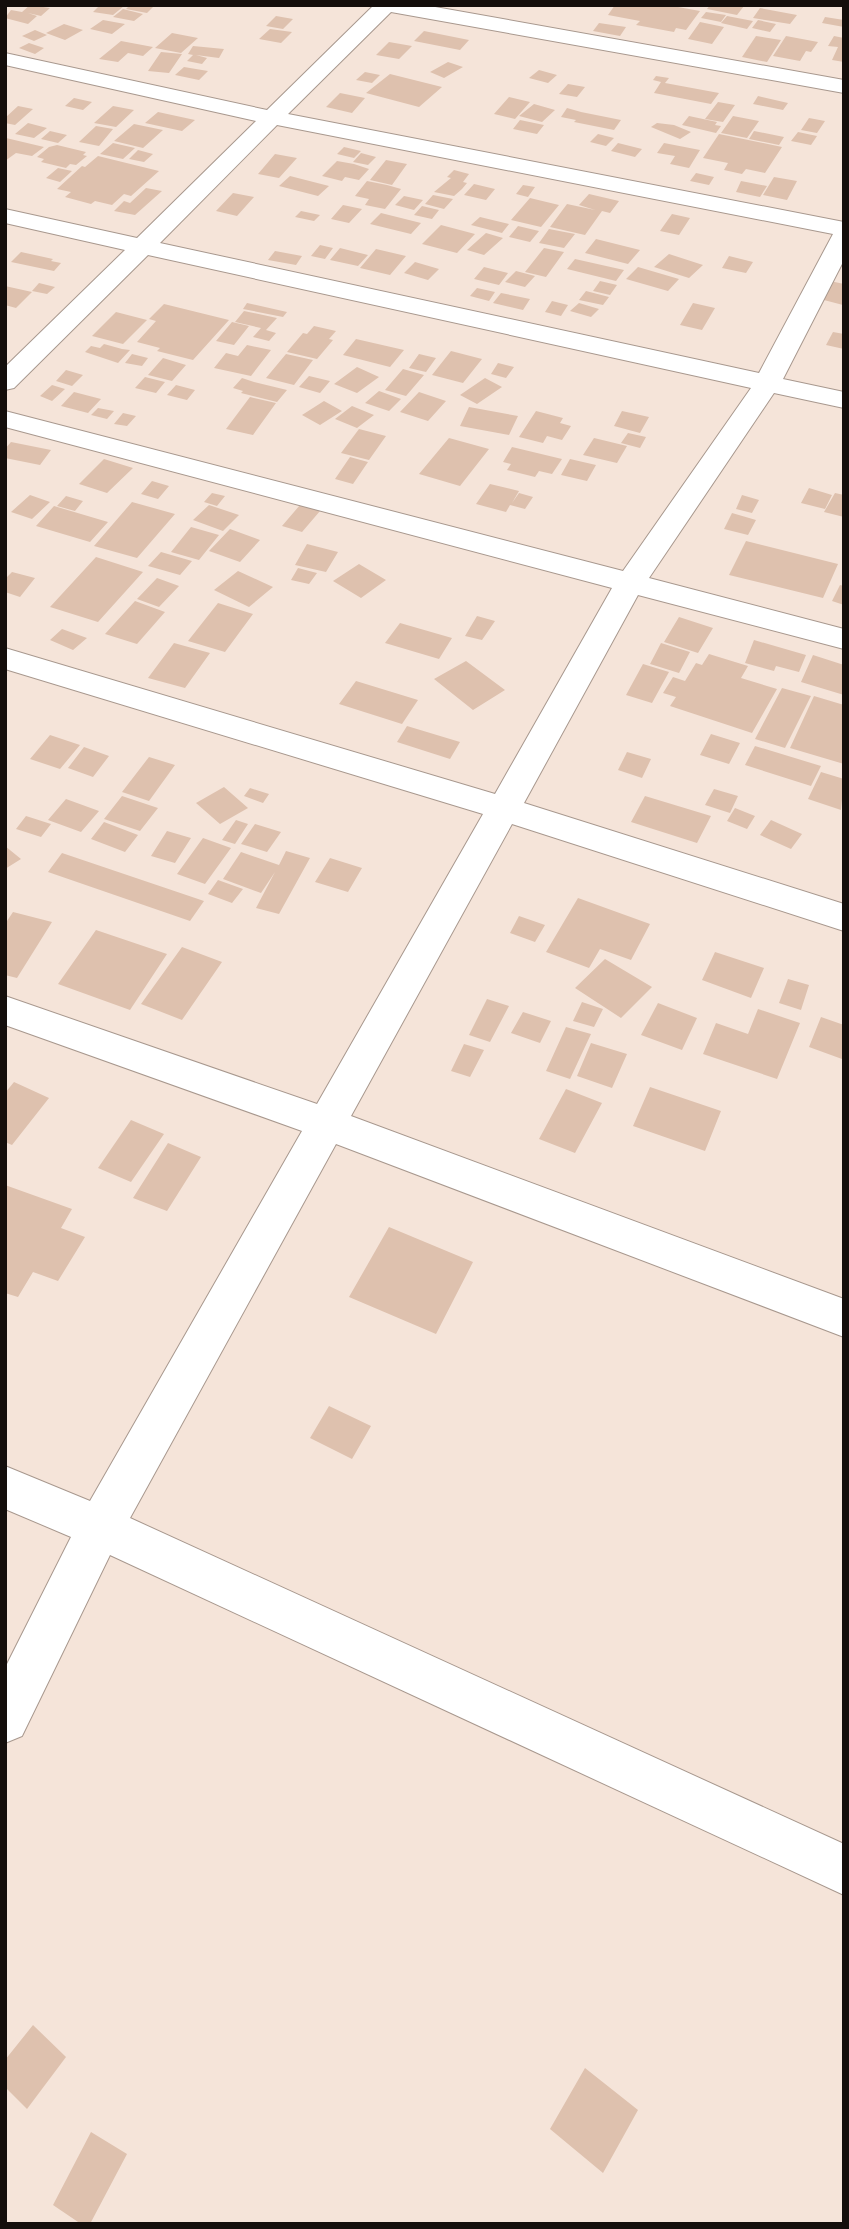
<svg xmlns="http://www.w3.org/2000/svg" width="849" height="2229" font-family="'Archivo Narrow',sans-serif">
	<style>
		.building { fill: #dec1ae }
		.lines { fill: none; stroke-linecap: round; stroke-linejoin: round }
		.minor-casing { stroke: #a8988e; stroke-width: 2 }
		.minor { fill: #fff; fill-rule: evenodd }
	</style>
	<rect width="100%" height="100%" fill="#f5e4d9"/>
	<path class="building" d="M30 5 50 8 41 16 28 13 37 16 28 24 5 18 11 10 22 12Z
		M100 5H121L124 6 113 15 93 12Z
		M130 5H155L147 13 126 9Z
		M615 5H667L700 11 686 30 676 28 674 32 636 25 640 21 608 15Z
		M710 5H740L744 6 737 15 707 9Z
		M760 8 797 15 790 24 753 18Z
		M123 9 143 14 134 21 113 17Z
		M706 12 726 15 721 22 701 18Z
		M276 16 293 19 283 29 266 26Z
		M727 16 753 21 747 29 721 23Z
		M825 17 844 20V27L822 23Z
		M103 20 125 24 112 34 90 29Z
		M758 20 776 24 770 32 752 28Z
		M700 22 724 27 712 44 688 39Z
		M599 23 626 27 620 36 593 31Z
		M64 24 83 30 65 40 46 33Z
		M270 29 292 32 281 43 259 39Z
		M35 30 47 35 34 41 22 36Z
		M424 31 469 40 460 50 414 41Z
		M172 33 198 38 181 53 155 48Z
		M756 36 781 40 767 62 742 57Z
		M786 36 818 42 811 52 806 51 800 61 773 56Z
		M834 36 844 38V62L832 60 838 47 828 46Z
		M121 41 153 47 143 56 128 53 118 62 99 59Z
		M389 42 412 46 399 59 376 55Z
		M29 43 44 48 35 54 19 48Z
		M193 46 224 49 219 58 196 55 207 58 202 64 187 61 193 55 188 54Z
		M161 52 182 54 169 73 148 71Z
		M448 62 463 67 444 78 430 72Z
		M184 67 208 71 199 80 175 75Z
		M539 70 557 75 548 83 529 78Z
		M365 72 380 75 372 83 356 80Z
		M390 74 442 87 419 107 366 93Z
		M656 76 669 78 665 83 719 93 711 104 654 93 661 82 653 80Z
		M568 84 585 87 577 97 559 94Z
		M340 93 365 98 352 113 326 107Z
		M758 96 788 103 783 110 753 104Z
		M509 97 530 102 515 119 494 114Z
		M74 98 92 102 83 110 65 106Z
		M718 102 735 105 723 122 705 119Z
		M534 104 555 110 542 122 519 116Z
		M18 106 33 109 15 125 5 123V118Z
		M113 106 134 110 116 127 94 123Z
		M567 108 581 112 621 120 614 130 574 122 576 120 561 117Z
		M158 112 195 120 182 131 145 123Z
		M689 116 717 122 715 125 721 126 716 133 682 125Z
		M733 116 759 121 747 138 721 133Z
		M809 118 825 121 817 133 801 130Z
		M520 120 544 125 537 134 513 129Z
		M28 123 47 128 34 138 15 134Z
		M657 123 674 125 691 132 680 139 651 127Z
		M134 124 163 130 143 148 114 141Z
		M96 126 113 129 99 146 79 142Z
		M50 131 67 135 58 143 41 139Z
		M754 131 784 137 779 145 749 139Z
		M798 132 817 136 811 145 791 141Z
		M598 134 614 138 606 146 590 142Z
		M719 134 729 136 782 147 765 173 746 169 742 174 724 170 728 163 703 158Z
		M5 139 6 138 44 147 32 156 16 153 5 161Z
		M113 143 135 148 123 159 100 154Z
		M618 143 642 149 635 157 611 151Z
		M664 143 700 150 689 168 670 164 675 156 657 153Z
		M57 145 86 152 83 155 87 156 76 165 70 164 66 168 41 162 44 159 37 157 49 147Z
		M344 147 361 151 354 158 337 154Z
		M138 150 153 154 144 162 129 159Z
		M361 153 376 157 368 165 353 162Z
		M275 154 297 158 279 178 258 174Z
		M98 156 159 171 131 196 124 194 112 205 95 201 91 204 65 197 71 192 57 189 82 166 85 167Z
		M386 160 407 164 392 185 370 180Z
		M337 161 354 164 369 169 359 180 345 177 342 181 322 176Z
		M58 168 72 171 60 182 46 178Z
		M454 170 469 174 463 182 467 183 462 189 454 196 434 192 451 178 447 177Z
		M696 173 714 177 709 185 690 181Z
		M290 176 329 186 318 196 279 186Z
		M774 177 797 181 787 200 763 195Z
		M367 181 387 185 401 189 385 209 365 205 369 199 355 196Z
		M741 181 767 186 760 197 736 192Z
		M474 184 495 189 486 200 464 195Z
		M523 185 535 187 528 197 516 194Z
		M146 188 162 191 135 215 114 211 124 201 130 203Z
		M233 193 254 197 237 216 216 211Z
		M589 194 619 201 610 213 602 211 585 235 550 227 567 204 595 210 579 205Z
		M433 195 453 199 444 209 425 204Z
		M404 196 423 200 414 210 395 205Z
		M530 198 559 205 541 227 511 220Z
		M343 205 362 209 349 223 331 219Z
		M422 206 439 210 432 219 414 215Z
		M301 211 320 215 314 221 295 217Z
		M381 213 421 223 411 234 370 224Z
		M672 214 690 218 679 235 660 231Z
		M480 217 509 224 502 233 471 225Z
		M441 225 475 234 457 253 422 244Z
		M518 226 539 231 530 242 509 237Z
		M549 229 575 234 564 248 539 243Z
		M486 233 503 238 484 255 467 250Z
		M596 239 640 250 628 264 585 253Z
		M320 245 333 248 325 259 311 256Z
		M340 248 368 255 358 266 330 260Z
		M544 248 564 252 546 277 525 272Z
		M376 249 406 256 390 275 360 268Z
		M275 251 302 256 296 265 268 260Z
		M21 252 53 259 51 261 61 263 54 271 11 262Z
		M669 254 703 265 689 278 654 267Z
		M729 256 753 262 746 273 722 268Z
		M575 259 624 270 616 281 567 269Z
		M415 262 439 269 428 280 404 273Z
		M484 267 508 273 499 285 474 279Z
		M638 267 679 279 668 291 626 279Z
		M516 271 535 276 525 287 505 282Z
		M600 281 617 285 610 295 593 291Z
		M830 281 844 284 843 305 820 299Z
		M39 283 55 287 47 294 32 291Z
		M5 286 32 292 16 308 5 305Z
		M477 288 495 292 489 301 470 296Z
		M586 291 609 297 603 305 579 300Z
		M501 293 530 299 523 310 493 303Z
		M552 301 568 305 561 316 545 312Z
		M247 303 287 312 283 317 243 309Z
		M579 303 599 309 591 317 570 311Z
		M693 303 715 308 702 330 680 325Z
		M164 304 229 320 193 360 157 351 160 348 137 342 156 321 149 319Z
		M244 311 277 318 266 330 276 333 269 341 253 337 261 328 235 322Z
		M116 312 147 320 123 344 92 336Z
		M232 322 249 326 234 345 216 341Z
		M314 326 336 331 329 339 333 340 317 359 287 352 303 333 307 334Z
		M833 332 844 334V349L826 345Z
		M356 339 404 350 390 367 343 355Z
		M104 344 122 349 130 350 118 363 85 352 91 346 100 348Z
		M247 345 271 350 251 376 214 368 226 353 238 356Z
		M451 351 482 359 463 383 432 375Z
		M132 354 148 358 142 366 125 363Z
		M286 354 313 360 294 385 266 378Z
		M419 354 436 358 426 372 409 368Z
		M163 358 186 365 172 381 148 375Z
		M498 363 514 367 506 378 491 374Z
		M357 367 379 377 357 393 334 384Z
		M403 369 424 375 406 396 385 390Z
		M66 370 83 375 72 386 56 381Z
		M309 376 330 381 320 393 299 387Z
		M145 377 165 382 156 393 135 388Z
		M242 378 254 382 287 390 277 402 241 393 243 391 233 388Z
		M485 378 502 387 477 404 460 395Z
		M52 385 65 389 52 401 40 396Z
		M176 385 195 390 187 400 167 395Z
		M379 391 401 399 389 411 365 403Z
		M74 392 101 399 88 413 61 406Z
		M419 392 446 401 428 421 400 412Z
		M250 397 276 403 253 435 226 429Z
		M324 401 342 411 320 425 302 415Z
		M352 406 374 415 357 428 335 419Z
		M469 407 518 416 509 435 460 426Z
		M98 408 114 411 107 419 91 415Z
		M536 411 563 418 560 423 571 426 562 440 547 436 543 443 519 437Z
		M622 411 649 417 640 433 614 426Z
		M123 413 136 416 127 426 114 424Z
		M359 429 386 436 369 460 341 453Z
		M628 433 646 437 640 448 621 443Z
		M449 438 489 449 460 486 419 474Z
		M594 438 627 446 617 463 583 455Z
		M11 442 51 450 40 465 5 458V449Z
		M512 447 562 459 552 474 539 471 535 477 507 470 511 464 503 462Z
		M350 457 368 462 353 484 335 479Z
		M104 459 133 468 107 493 79 484Z
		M570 459 596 465 587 481 561 475Z
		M152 481 169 486 158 499 141 494Z
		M490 484 519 491 512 503 519 493 533 497 525 509 510 505 506 512 476 504Z
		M809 488 832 495 825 509 801 503Z
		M212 493 225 496 217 506 204 502Z
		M835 493 844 495V517L824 512Z
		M30 495 50 502 32 519 11 512Z
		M742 495 759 500 752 513 736 509Z
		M66 496 83 501 75 511 57 506Z
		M132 502 175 514 137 558 94 546Z
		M209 505 239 515 223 531 193 520Z
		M300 505 320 511 302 532 282 526Z
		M54 506 108 522 90 542 36 526Z
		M732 513 756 520 748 535 724 529Z
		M191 527 219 535 199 560 171 552Z
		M230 529 260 540 240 562 209 551Z
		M746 541 838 564 823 598 729 575Z
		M307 544 338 552 326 572 295 565Z
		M161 552 192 561 180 575 148 566Z
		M96 557 143 572 98 622 50 607Z
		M359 564 386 580 361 598 333 581Z
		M298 568 317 573 309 584 291 580Z
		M238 571 273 587 249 607 214 590Z
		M12 572 35 578 20 597 5 592V579Z
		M157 578 179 586 159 607 137 599Z
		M840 585 844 586V605L832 601Z
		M135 601 165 612 137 644 105 634Z
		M218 603 253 614 225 652 188 641Z
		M477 616 495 621 482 640 465 636Z
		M679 617 713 628 698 653 664 642Z
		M400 623 452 638 439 659 385 643Z
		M62 629 87 638 73 650 50 640Z
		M754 640 806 655 799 672 776 666 774 671 745 663Z
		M174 643 210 653 185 688 148 678Z
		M661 643 690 652 679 673 650 664Z
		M709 654 748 666 741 678 777 689 752 733 670 706 676 697 663 693 673 677 685 681 696 663 702 665Z
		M813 655 844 665V695L801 682Z
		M466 661 505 690 473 710 434 679Z
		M643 664 669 672 652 703 626 695Z
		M356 681 418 700 402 724 339 704Z
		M782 688 811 696 785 748 755 739Z
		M814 696 844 705V764L790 748Z
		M407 726 460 742 450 759 397 742Z
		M711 734 740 743 729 764 700 755Z
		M50 735 80 745 60 769 30 759Z
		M755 746 821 766 811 786 745 765Z
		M84 747 109 756 93 777 68 768Z
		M627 752 651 759 642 778 618 770Z
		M149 757 175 765 149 801 122 792Z
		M821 772 844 779 841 810 808 799Z
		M224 787 248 808 220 824 196 803Z
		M250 788 269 794 263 803 244 796Z
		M714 789 738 796 730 813 705 805Z
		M122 796 158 808 140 831 104 819Z
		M645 796 711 816 697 843 631 822Z
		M66 799 99 811 81 832 48 820Z
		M735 808 755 816 747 829 727 821Z
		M26 816 51 824 41 837 16 829Z
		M236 820 248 824 235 844 222 840Z
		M771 820 802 834 791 849 760 835Z
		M104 822 138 835 125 852 91 839Z
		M255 824 281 832 267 852 241 844Z
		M167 831 191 838 175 863 151 856Z
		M203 838 231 848 205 884 177 874Z
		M5 846 21 859 5 869Z
		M286 851 310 858 279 914 256 908 275 872 261 893 223 879 241 852 279 865Z
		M62 853 204 901 190 921 48 872Z
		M330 858 362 868 348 892 315 882Z
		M218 880 243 889 232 903 208 894Z
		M578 898 650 924 631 960 600 949 589 968 546 952Z
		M13 912 52 922 17 978 5 975V924Z
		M519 916 545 925 535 942 510 933Z
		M96 930 167 954 130 1010 58 984Z
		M182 947 222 962 182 1020 141 1004Z
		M715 952 764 968 751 998 702 980Z
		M605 959 652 987 621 1018 575 988Z
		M788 979 809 985 801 1010 779 1003Z
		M487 999 509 1006 490 1042 469 1035Z
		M582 1002 603 1009 594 1027 573 1021Z
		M658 1003 697 1018 682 1050 641 1035Z
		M758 1009 800 1023 777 1079 703 1054 716 1023 748 1034Z
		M523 1012 551 1021 540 1043 511 1033Z
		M821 1017 844 1025 842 1059 809 1047Z
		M566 1027 591 1034 570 1079 546 1071Z
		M591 1043 627 1054 612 1088 577 1076Z
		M464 1044 484 1050 470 1077 451 1071Z
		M14 1082 49 1098 12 1145 5 1142V1093Z
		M650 1087 721 1111 705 1151 633 1126Z
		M566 1089 602 1103 575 1153 539 1139Z
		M131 1120 164 1134 131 1182 98 1168Z
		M168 1143 201 1157 167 1211 133 1198Z
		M5 1185 72 1209 61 1228 85 1237 58 1281 33 1272 18 1297 5 1293Z
		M389 1227 473 1262 436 1334 349 1297Z
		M329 1406 371 1426 352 1459 310 1438Z
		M33 2025 66 2057 27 2109 5 2087V2060Z
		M585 2068 638 2110 603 2173 550 2129Z
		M91 2132 127 2154 90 2224H81L53 2205Z"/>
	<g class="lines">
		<g class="minor-casing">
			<path id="minor" d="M374 5H424L844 80V93L391 12 288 114 844 222V260L783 379 844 392V408L774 393 649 578 844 629V649L638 595 524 803 844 904V931L512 824 351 1116 844 1299V1337L336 1144 130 1518 844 1844V1895L110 1555 22 1736 5 1743V1668L71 1537 5 1509V1466L90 1501 302 1131 5 1025V996L317 1104 483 814 5 669V648L495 794 612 588 5 427V411L623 571 751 388 148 255 14 388 5 390V367L125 250 5 223V209L137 238 256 121 5 65V53L267 110ZM277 125 833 234 759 373 160 243Z"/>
		</g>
		<use href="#minor" class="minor"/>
	</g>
	<rect width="849" height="2229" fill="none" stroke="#140e0b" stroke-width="14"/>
</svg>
